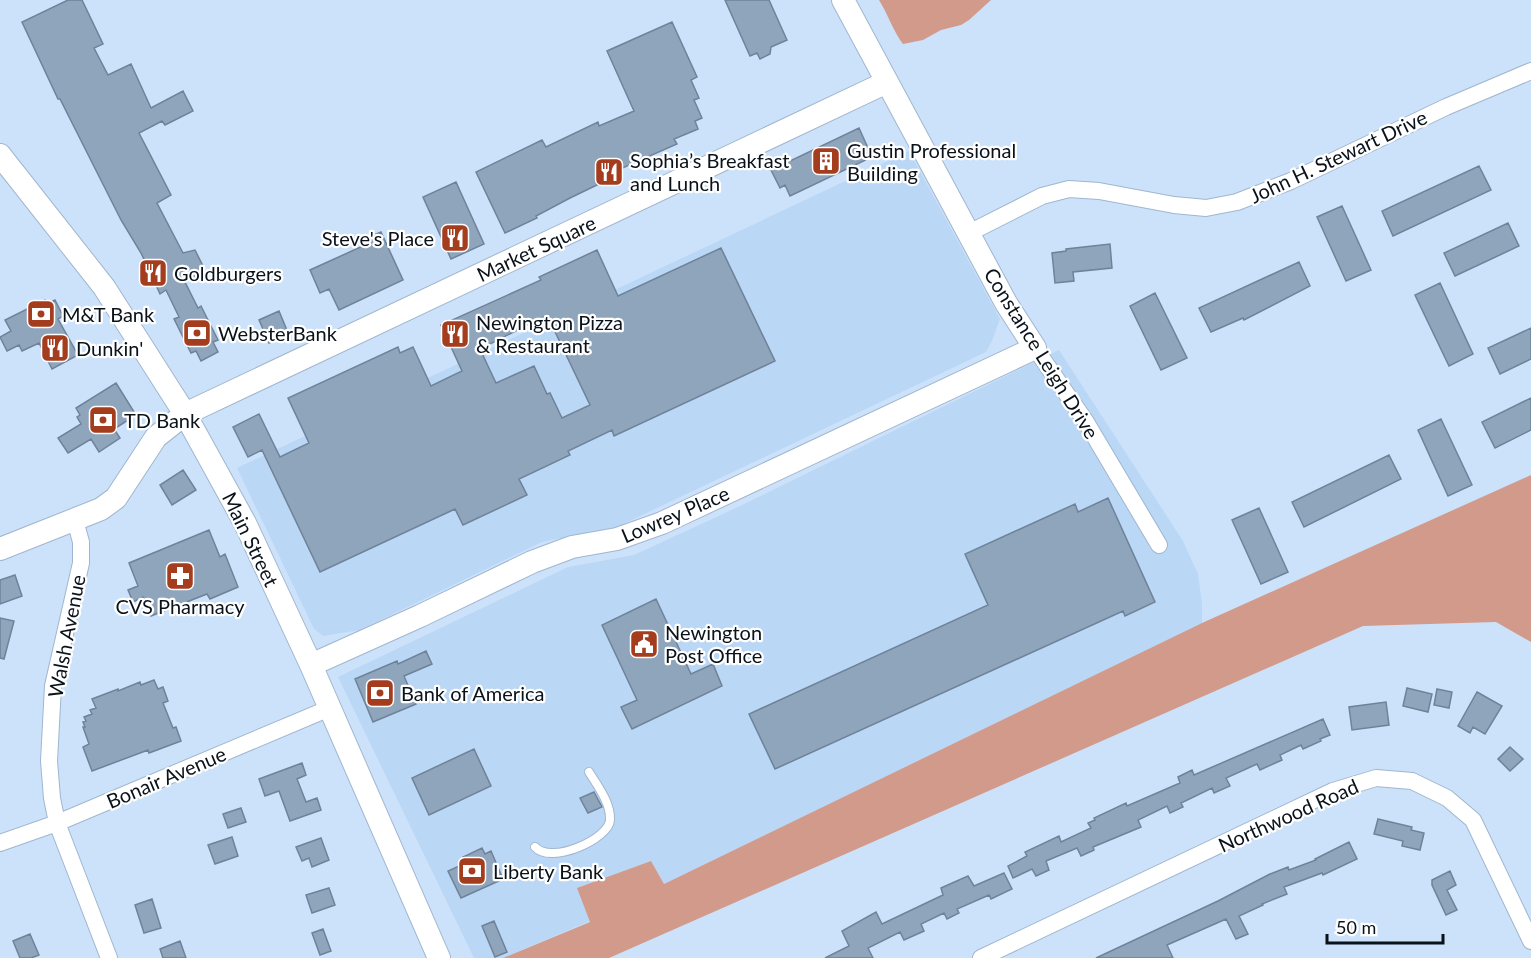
<svg xmlns="http://www.w3.org/2000/svg" width="1531" height="958" font-family="Lato,sans-serif">
	<style>
		.built { fill: #bbd7f6 }
		.forest { fill: #d29a8a }
		.building { fill: #8fa5bc; stroke: #6e8399; stroke-width: 1.5; fill-rule: evenodd }
		.lines { fill: none; stroke-linecap: round; stroke-linejoin: round }
		.lane-casing { stroke: #a0b6ce; stroke-width: 10 }
		.street-casing { stroke: #a0b6ce; stroke-width: 18 }
		.secondary-casing { stroke: #a0b6ce; stroke-width: 24 }
		.lane { stroke: #fff; stroke-width: 8 }
		.street { stroke: #fff; stroke-width: 16 }
		.secondary { stroke: #fff; stroke-width: 22 }
		.labels { text-anchor: middle; dominant-baseline: central; stroke-width: 4.5; stroke-linejoin: round; paint-order: stroke }
		.poi-label { font-size: 20px; fill: #091119; stroke: #fff; text-anchor: start }
		.street-label { font-size: 20px; fill: #091119; stroke: #fff }
	</style>
	<rect width="100%" height="100%" fill="#cce2fb"/>
	<path class="built" d="M909 151 1000 319 992 341 986 352 617 527 542 542 360 630 323 636 314 629 237 468Z
		M1059 350 1183 541 1198 574 1202 603V623L664 884 651 861 578 888 590 921 503 958H474L338 677 568 567 634 555 738 507Z"/>
	<path class="forest" d="M879 0H991L969 20 961 25 941 30 923 40 903 44C893 31 888 14 879 0Z
		M1531 475V642L1496 622 1363 626 609 958H503L590 922 577 888 651 861 664 884 1202 623Z"/>
	<path class="building" d="M68 0H82L103 44 94 48 108 75 131 64 151 108 183 91 193 111 165 125 162 121 139 133 171 195 157 203 183 253 195 250 204 268 196 272 198 275 185 282 198 308 201 306 218 340 213 342 218 352 201 361 196 351 191 353 174 319 179 317 166 290 160 294 141 253 121 220 60 99H58L22 22Z
		M725 0H769L787 40 771 47 770 54 760 59 757 53 750 56Z
		M672 22 697 77 691 80 699 98 694 100 702 118 695 121 698 129 674 139 677 144 620 169 622 173 570 198 536 216 537 218 505 233 476 172 542 140 546 147 598 122 599 126 634 111 607 51Z
		M859 128 872 157 790 196 785 185 780 188 771 170Z
		M1479 166 1491 190 1393 236 1382 211Z
		M456 182 484 244 451 259 423 197Z
		M1342 206 1371 270 1346 281 1317 217Z
		M1508 223 1519 246 1455 276 1444 253Z
		M381 232 403 280 339 310 329 289 320 293 310 270 365 245 362 240Z
		M1110 244 1112 268 1073 272 1074 281 1055 283 1052 253 1066 251V249Z
		M721 248 775 361 614 436 612 430 568 451 570 455 519 479 527 495 463 525 455 509 320 572 262 450 248 457 233 427 259 414 280 457 309 443 288 398 398 347 400 353 413 347 431 386 462 371 441 325 541 280 539 277 597 250 618 296ZM547 315 590 405 562 418 550 393 547 394 534 366 496 383 480 349Z
		M1299 262 1310 286 1244 320 1243 318 1211 332 1199 308Z
		M1440 283 1473 354 1449 366 1415 295Z
		M1155 293 1187 358 1161 370 1130 306Z
		M45 300 47 304 55 300 63 316 58 319 78 355 52 369 39 343 22 351 19 345 7 351 0 337 11 331 5 320Z
		M279 311 289 335 269 343 259 320Z
		M1531 328V359L1500 374 1488 348Z
		M116 383 136 415 114 429 120 438 99 452 91 439 68 453 58 438 81 424 77 417 80 415 76 408Z
		M1531 398V430L1495 448 1482 422Z
		M1441 419 1472 485 1448 496 1418 430Z
		M1389 455 1401 479 1304 527 1292 502Z
		M183 470 196 490 172 505 160 485Z
		M1108 498 1155 602 1125 616 1123 611 775 769 749 714 988 605 965 554 1075 504 1078 512Z
		M1259 508 1288 572 1261 584 1232 520Z
		M209 530 220 557 225 554 238 587 210 599 207 594 151 616 143 597 133 602 128 590 138 586 129 563Z
		M15 575 22 596 0 604V580Z
		M656 599 691 674 713 664 722 686 632 729 621 707 637 700 602 625Z
		M0 618 14 621 4 659 0 658Z
		M426 651 432 664 404 676 416 704 373 722 355 679 397 661 398 664Z
		M154 680 158 689 163 687 168 701 163 703 173 728 176 727 181 741 149 753 148 750 92 771 83 747 89 744 83 727H85L83 722 86 721 84 717 92 714 90 710 96 708 92 699 118 689V691L140 682 141 685Z
		M1407 688 1432 694 1428 712 1403 706Z
		M1437 689 1452 692 1449 708 1434 705Z
		M1477 692 1502 706 1485 734 1473 727 1470 733 1458 726Z
		M1386 702 1389 725 1352 730 1349 707Z
		M1323 719 1330 735 1320 739 1321 741 1303 749 1301 745 1280 755 1282 760 1260 770 1257 764 1226 778 1230 786 1214 793 1212 788 1181 803 1183 807 1170 813 1167 806 1138 820 1141 827 1093 847 1094 850 1081 856 1077 848 1046 861 1049 870 1036 876 1032 869 1013 878 1008 866 1027 856 1025 852 1059 836 1061 842 1091 828 1088 823 1095 820 1094 818 1126 803 1127 806 1180 783 1178 777 1192 770 1194 775Z
		M1510 747 1523 759 1510 771 1498 759Z
		M474 749 491 786 429 815 412 778Z
		M302 763 306 775 297 779 306 802 317 798 321 810 290 821 279 791 265 796 259 779Z
		M594 792 602 807 588 813 580 798Z
		M241 808 246 822 228 828 223 814Z
		M1378 819 1412 827 1411 830 1424 833 1420 850 1402 846 1403 841 1374 834Z
		M232 837 238 856 215 864 208 845Z
		M321 838 329 860 312 867 309 858 302 861 296 847Z
		M1349 842 1357 859 1323 875 1322 873 1284 887 1287 894 1262 904 1263 905 1239 916 1248 934 1236 939 1226 919 1167 945 1173 958H1096L1218 901 1270 874 1288 867 1289 870 1316 860 1315 859Z
		M482 848 485 854 491 851 503 879 461 898 448 871 466 863 463 857Z
		M1450 871 1456 885 1447 890 1457 910 1446 915 1432 885V880Z
		M1004 873 1012 889 991 899 989 895 957 909 959 913 947 919 944 913 921 924 924 931 904 940 900 932 868 948 873 958H825L849 946 842 931 876 912 882 924 943 895 941 888 968 876 974 886Z
		M329 888 335 905 312 913 306 895Z
		M152 899 161 928 144 933 135 905Z
		M494 921 507 952 495 957 482 926Z
		M323 929 331 951 320 955 312 933Z
		M30 934 39 955 31 958H20L13 941Z
		M180 941 186 958H163L160 949Z"/>
	<g class="lines">
		<g class="lane-casing">
			<path id="lane" d="M535 847C551 865 609 839 610 820 611 803 597 785 589 772"/>
		</g>
		<g class="street-casing">
			<path id="street" d="M969 233 1042 196 1069 189 1099 191 1174 205 1206 208 1237 202 1291 181 1446 107 1531 71
				M1035 348 1086 422 1159 545
				M75 520 81 542V563L53 686 49 761 52 798 57 823 109 958
				M0 843 57 823 330 708
				M981 958 1333 791 1376 778 1412 781 1447 798 1473 820 1531 941"/>
		</g>
		<g class="secondary-casing">
			<path id="secondary" d="M0 155 104 287 185 414 245 523 311 665 439 958
				M0 549 101 509 116 498 156 437 185 414 887 82
				M311 665 420 616 532 562 572 547 617 539 662 523 1035 348 1006 303 843 0"/>
		</g>
		<use href="#lane" class="lane"/>
		<use href="#street" class="street"/>
		<use href="#secondary" class="secondary"/>
	</g>
	<defs>
		<g id="building-square" transform="scale(1.5)"><rect x="-9" y="-9" width="18" height="18" rx="4" fill="#a43c1e" stroke="#fff"/><path d="M-4-6H4V6H1V3H-1V6H-4ZM-2.5-4.3h1.7v1.8h-1.7ZM.8-4.3h1.7v1.8H.8ZM-2.5-1h1.7V.8h-1.7ZM.8-1h1.7V.8H.8Z" fill="#fff"/></g>
		<g id="restaurant-square" transform="scale(1.5)"><rect x="-9" y="-9" width="18" height="18" rx="4" fill="#a43c1e" stroke="#fff"/><path d="M-5-6h1v4h1v-4h1v4h1v-4h1v5L-1.5 .5V6h-2V.5L-5-1ZM5-6V6H3V1.5H1.5Q1.5-4 5-6Z" fill="#fff"/></g>
		<g id="bank-square" transform="scale(1.5)"><rect x="-9" y="-9" width="18" height="18" rx="4" fill="#a43c1e" stroke="#fff"/><path d="M-6-4H6V4H-6ZM0-2.3a2.3 2.3 0 1 0 0 4.6a2.3 2.3 0 1 0 0-4.6Z" fill="#fff"/></g>
		<g id="pharmacy-square" transform="scale(1.5)"><rect x="-9" y="-9" width="18" height="18" rx="4" fill="#a43c1e" stroke="#fff"/><path d="M-2-6h4v4h4v4h-4v4h-4v-4h-4v-4h4Z" fill="#fff"/></g>
		<g id="civic-square" transform="scale(1.5)"><rect x="-9" y="-9" width="18" height="18" rx="4" fill="#a43c1e" stroke="#fff"/><path d="M-.6-6.5H3V-4.5H.6V-3L4-1V1h2V6H-6V1h2V-1L-.6-3ZM-1.2 2.5V6h2.4V2.5Z" fill="#fff"/></g>
	</defs>
	<g fill-rule="evenodd">
		<use href="#building-square" x="826" y="161"/>
		<use href="#restaurant-square" x="609" y="172"/>
		<use href="#restaurant-square" x="455" y="238"/>
		<use href="#restaurant-square" x="153" y="273"/>
		<use href="#bank-square" x="41" y="314"/>
		<use href="#bank-square" x="197" y="333"/>
		<use href="#restaurant-square" x="455" y="334"/>
		<use href="#restaurant-square" x="55" y="348"/>
		<use href="#bank-square" x="103" y="420"/>
		<use href="#pharmacy-square" x="180" y="576"/>
		<use href="#civic-square" x="644" y="644"/>
		<use href="#bank-square" x="380" y="693"/>
		<use href="#bank-square" x="472" y="871"/>
	</g>
	<g class="labels">
		<g class="poi-label">
			<text x="847" y="150">Gustin Professional<tspan x="847" dy="23">Building</tspan></text>
			<text x="630" y="160">Sophia’s Breakfast<tspan x="630" dy="23">and Lunch</tspan></text>
			<text x="434" y="238" text-anchor="end">Steve's Place</text>
			<text x="174" y="273">Goldburgers</text>
			<text x="62" y="314">M&amp;T Bank</text>
			<text x="476" y="322">Newington Pizza<tspan x="476" dy="23">&amp; Restaurant</tspan></text>
			<text x="218" y="333">WebsterBank</text>
			<text x="76" y="348">Dunkin'</text>
			<text x="124" y="420">TD Bank</text>
			<text x="180" y="606" text-anchor="middle">CVS Pharmacy</text>
			<text x="665" y="632">Newington<tspan x="665" dy="23">Post Office</tspan></text>
			<text x="401" y="693">Bank of America</text>
			<text x="493" y="871">Liberty Bank</text>
		</g>
		<g class="street-label">
			<text transform="translate(1338 156) rotate(-25)">John H. Stewart Drive</text>
			<text transform="translate(536 248) rotate(-25)">Market Square</text>
			<text transform="translate(1042 353) rotate(58)">Constance Leigh Drive</text>
			<text transform="translate(675 514) rotate(-23)">Lowrey Place</text>
			<text transform="translate(251 539) rotate(64)">Main Street</text>
			<text transform="translate(66 636) rotate(-79)">Walsh Avenue</text>
			<text transform="translate(166 777) rotate(-23)">Bonair Avenue</text>
			<text transform="translate(1288 815) rotate(-24)">Northwood Road</text>
		</g>
	</g>
	<path d="M1327 934v9h116v-9" fill="none" stroke="#091119" stroke-width="3"/>
	<text x="1336" y="934" font-size="18" fill="#091119" stroke="#ffffff" stroke-width="4.5" paint-order="stroke">50 m</text>
</svg>
